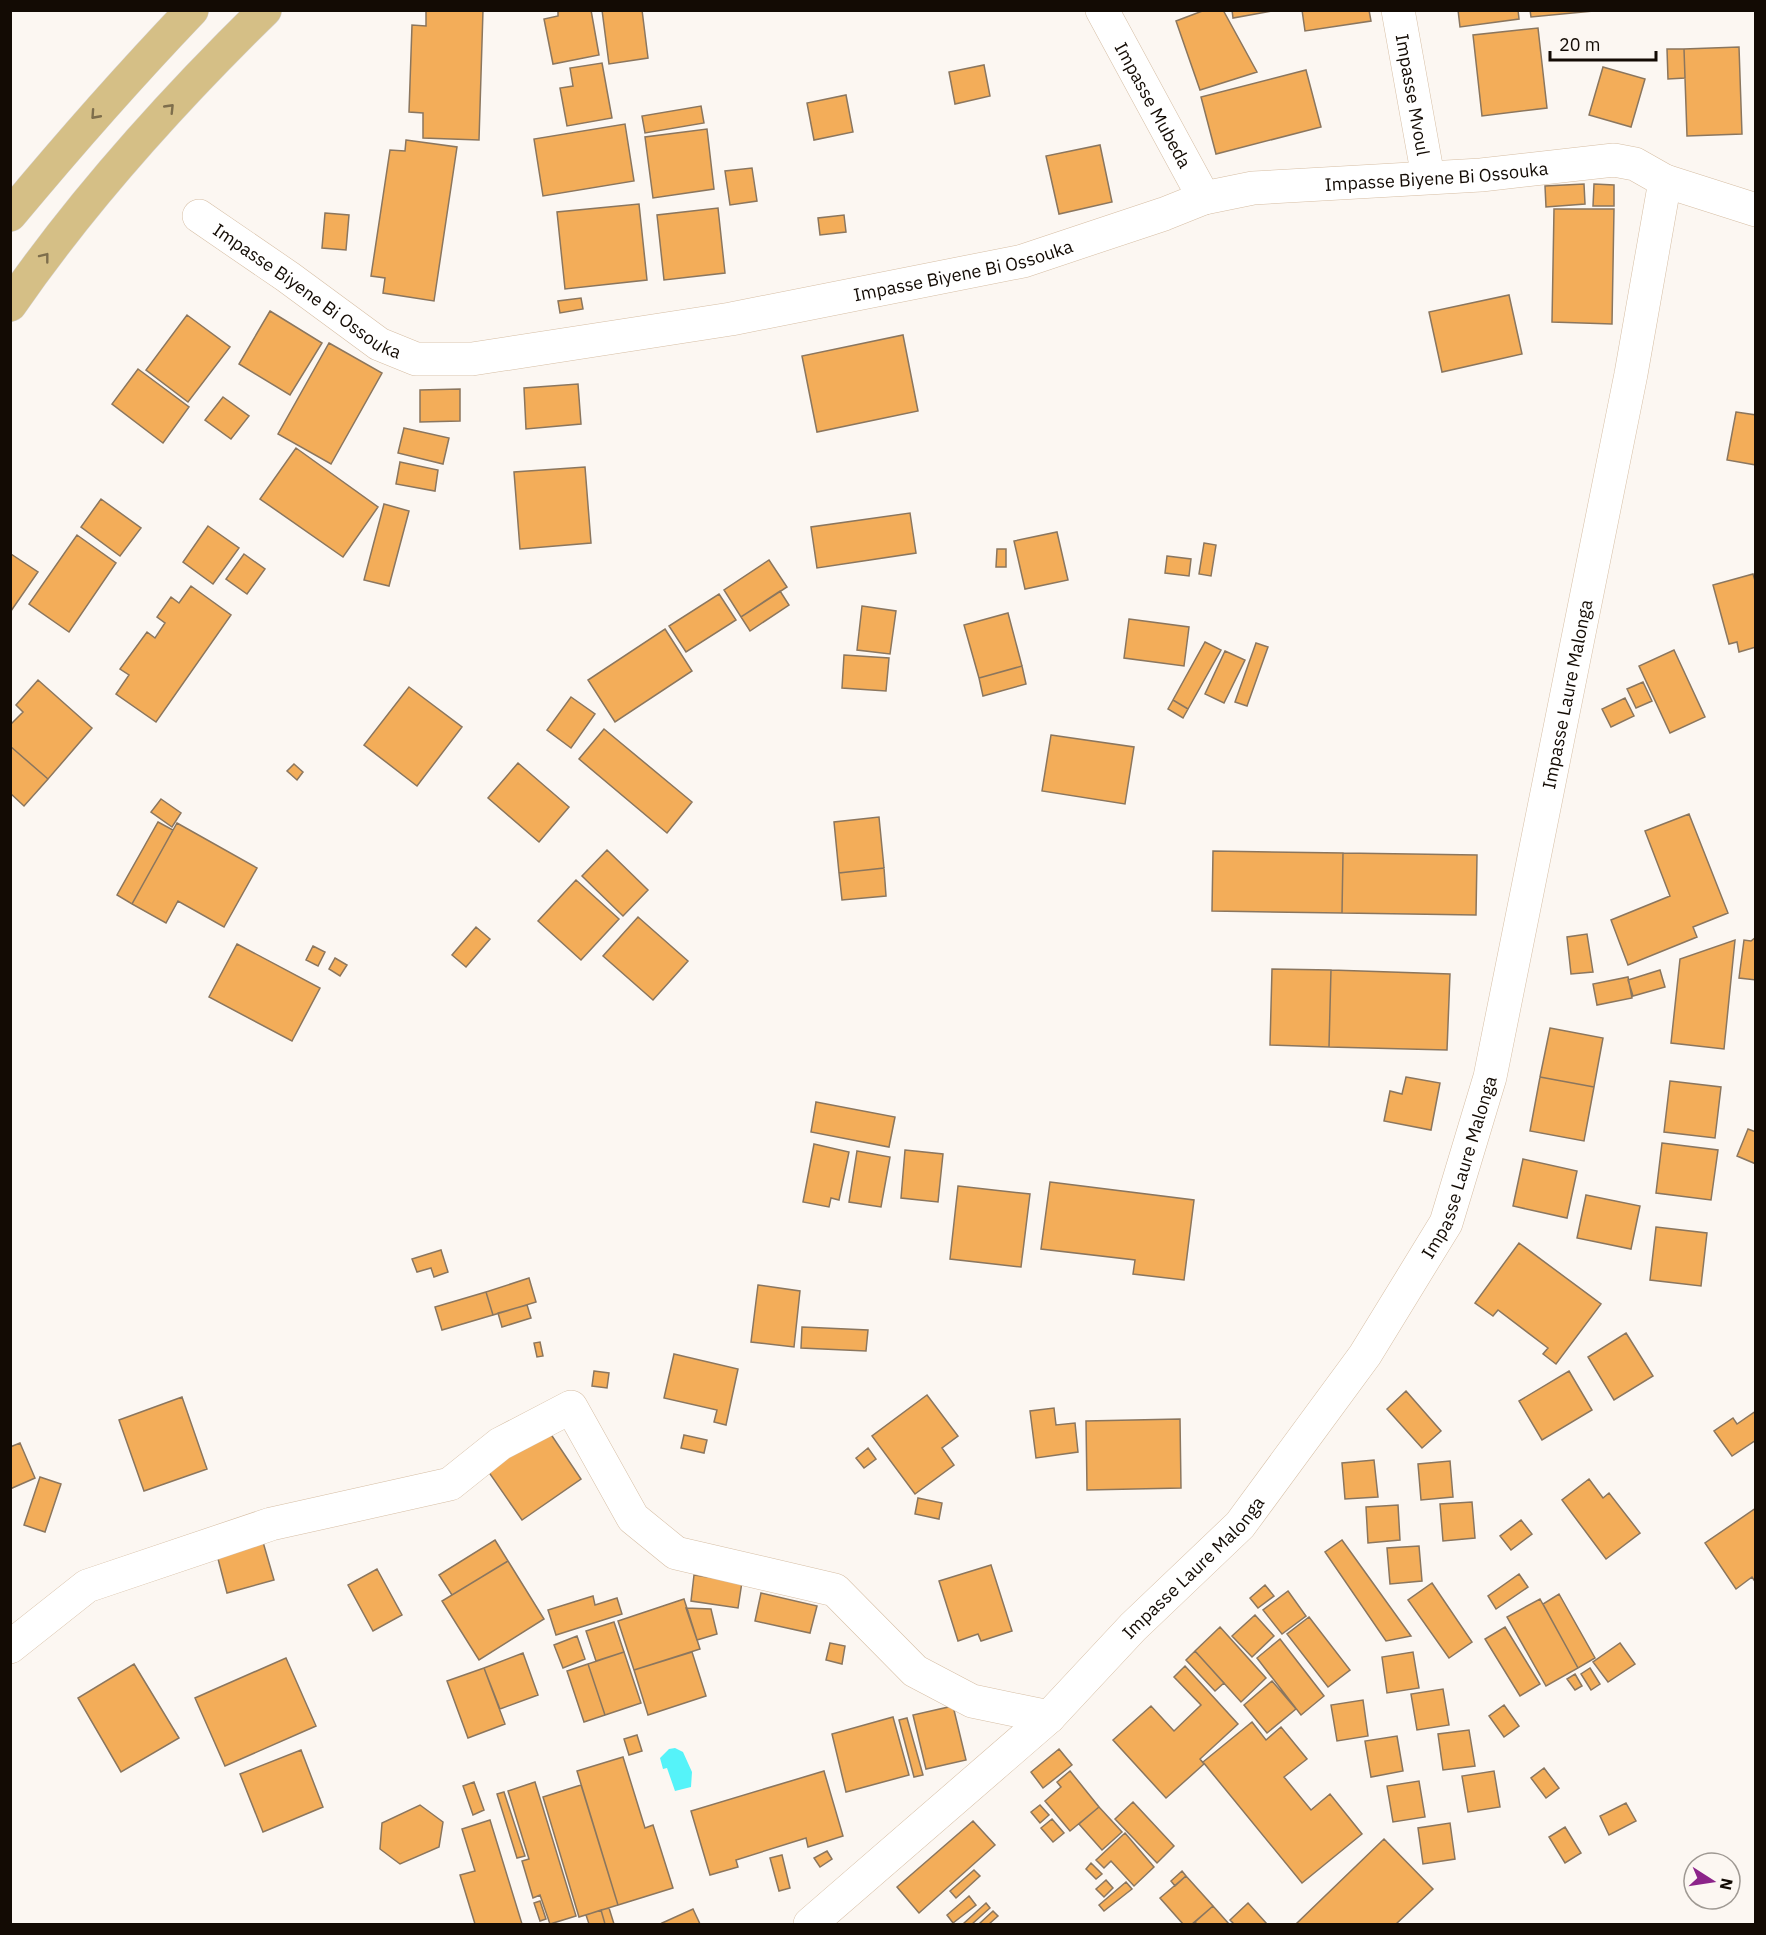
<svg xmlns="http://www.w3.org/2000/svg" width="1766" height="1935" font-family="'IBM Plex Sans',sans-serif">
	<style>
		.water { fill: #55f3f9 }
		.building { fill: #f3ad59; stroke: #8b765e; stroke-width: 1.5 }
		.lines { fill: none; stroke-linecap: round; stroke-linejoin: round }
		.minor-casing { stroke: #d6bea4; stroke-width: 34 }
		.major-casing { stroke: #d5d3d2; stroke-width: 34 }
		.minor { stroke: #fff; stroke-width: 33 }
		.major { stroke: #d5bf86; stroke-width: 33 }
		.oneway { stroke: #7e6e4c }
		.labels { text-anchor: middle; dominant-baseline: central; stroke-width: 5; stroke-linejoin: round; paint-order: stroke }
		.street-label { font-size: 18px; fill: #130b04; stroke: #fcf7f2 }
	</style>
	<rect width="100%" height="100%" fill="#fcf7f2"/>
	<path class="water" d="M675 1748 683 1752 692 1772 691 1787 675 1791 667 1768 663 1769 660 1758 669 1749Z"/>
	<path class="building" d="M426 10H483L479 140 423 138V113L409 112 412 25 426 26Z
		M558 10H591L599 55 553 64 544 19 558 16Z
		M602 10H642L648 58 609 64Z
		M1205 10H1223L1257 72 1200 90 1176 21Z
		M1232 10H1278L1233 18Z
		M1302 10H1369L1371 21 1305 31Z
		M1458 10H1518L1519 19 1460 27Z
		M1530 10H1593V11L1531 17Z
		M1538 28 1547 108 1482 116 1473 35Z
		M1739 47 1742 134 1687 136 1684 49Z
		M1667 49H1684L1685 78 1668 79Z
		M602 63 612 118 567 126 560 88 573 86 570 68Z
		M984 65 990 96 955 104 949 72Z
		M1603 67 1645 79 1631 127 1589 115Z
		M1306 70 1321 127 1216 154 1201 97Z
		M846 95 853 132 814 140 807 103Z
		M701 106 704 123 645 133 642 116Z
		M625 124 634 181 543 196 534 139Z
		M707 129 714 189 653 198 645 137Z
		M406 140 457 147 434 301 383 293 385 278 371 276 390 150 405 151Z
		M1100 145 1112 202 1059 214 1046 156Z
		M752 168 757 201 730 205 725 171Z
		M1584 184 1585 204 1546 207 1545 186Z
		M1594 184 1614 185V206H1593Z
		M639 204 647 280 565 289 557 212Z
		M718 208 725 273 664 280 657 215Z
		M1554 209H1614L1612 324 1552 322Z
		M325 213 349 215 346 250 322 248Z
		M844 215 846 232 820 235 818 218Z
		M1509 295 1522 354 1442 372 1429 312Z
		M581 298 583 309 560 313 558 301Z
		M270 311 322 343 290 395 239 364Z
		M187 315 230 347 188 402 146 370Z
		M903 335 918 411 817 432 802 356Z
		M329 343 382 373 331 464 278 434Z
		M138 369 189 407 163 443 112 404Z
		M578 384 581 424 526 429 524 388Z
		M460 389V421L420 422V390Z
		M223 397 249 416 231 439 205 420Z
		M1736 412 1756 415V465L1727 460Z
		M404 428 449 438 443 464 398 453Z
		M296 448 378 507 343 557 260 499Z
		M400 462 438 470 435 491 396 484Z
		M585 467 591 543 520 549 514 472Z
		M101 499 141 528 120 556 81 527Z
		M384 504 409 511 389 586 364 580Z
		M910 513 916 553 817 568 811 527Z
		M208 526 239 548 213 584 183 562Z
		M1057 532 1068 580 1025 589 1014 541Z
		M77 535 116 563 69 632 29 604Z
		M1204 543 1216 545 1211 576 1199 574Z
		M997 549H1006V567H996Z
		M11 554 38 572 11 611H10Z
		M244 554 265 569 247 594 226 579Z
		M1167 556 1191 559 1189 576 1165 573Z
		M769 560 787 587 741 617 724 590Z
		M1753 574 1756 584V647L1739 652 1737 642 1729 644 1713 585Z
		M191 586 231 615 156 722 116 694 129 675 120 669 147 632 155 638 165 623 157 617 171 597 179 603Z
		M780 591 789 605 750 631 741 617Z
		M719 594 736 620 686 652 669 626Z
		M862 606 896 611 890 654 857 650Z
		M1008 613 1022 666 979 678 964 625Z
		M1129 619 1189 627 1184 666 1124 658Z
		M665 629 692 671 615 722 588 680Z
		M1205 642 1221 650 1188 709 1173 700Z
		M1256 643 1268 647 1247 706 1235 702Z
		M1674 650 1705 717 1670 733 1639 666Z
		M1225 651 1245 660 1224 703 1205 694Z
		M844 655 889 658 886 691 842 688Z
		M1022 666 1026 684 983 696 979 678Z
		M38 680 92 728 48 779 10 746V725L23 712 16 705Z
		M1643 682 1652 701 1636 708 1627 689Z
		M409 687 462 727 417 786 364 745Z
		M571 697 595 714 571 748 547 730Z
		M1625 698 1634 716 1611 727 1602 709Z
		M1173 700 1188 709 1183 718 1168 709Z
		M604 729 692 802 667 833 579 759Z
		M1051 735 1134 747 1125 804 1042 791Z
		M10 746 48 779 24 806 10 793Z
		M518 763 569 807 539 842 488 798Z
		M294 764 303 772 297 780 287 771Z
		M161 799 181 813 172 827 151 812Z
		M1689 814 1728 913 1693 927 1697 937 1628 965 1611 920 1670 896 1645 831Z
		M879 817 884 868 839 873 834 822Z
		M158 822 173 830 132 904 117 895Z
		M177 823 257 868 224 927 178 901 166 923 132 904Z
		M607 850 648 890 623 916 582 876Z
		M1213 851 1343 853 1342 913 1212 911Z
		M1343 853 1477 855 1476 915 1342 913Z
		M884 868 886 896 842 900 839 873Z
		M576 880 619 919 581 960 538 921Z
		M638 917 688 961 653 1000 603 956Z
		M476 927 490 939 466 967 452 955Z
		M1587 934 1593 972 1571 974 1567 937Z
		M1756 937V980L1739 978 1744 940 1751 941Z
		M1735 940 1724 1049 1671 1043 1680 959Z
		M237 944 320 988 292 1041 209 997Z
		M313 946 325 952 318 966 306 960Z
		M335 958 347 965 340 976 329 969Z
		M1272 969 1331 970 1329 1047 1270 1045Z
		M1331 970 1450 974 1447 1050 1329 1047Z
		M1660 970 1665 987 1633 996 1628 980Z
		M1628 977 1632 998 1597 1005 1593 984Z
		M1550 1028 1603 1038 1594 1087 1540 1077Z
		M1406 1077 1440 1083 1431 1130 1384 1121 1390 1091 1402 1094Z
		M1540 1077 1594 1087 1584 1141 1530 1131Z
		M1670 1081 1721 1087 1715 1138 1664 1132Z
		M816 1102 895 1117 889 1147 811 1132Z
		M1748 1129 1756 1132V1164L1737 1156Z
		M1662 1143 1718 1150 1711 1200 1656 1193Z
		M814 1144 849 1152 839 1200 831 1198 829 1207 803 1202Z
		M905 1150 943 1154 938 1202 901 1198Z
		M857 1151 890 1157 881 1207 849 1202Z
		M1523 1159 1577 1171 1567 1218 1513 1206Z
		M1050 1182 1194 1200 1184 1280 1133 1274 1135 1260 1041 1249Z
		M958 1186 1030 1194 1021 1267 950 1259Z
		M1586 1195 1640 1206 1631 1249 1577 1238Z
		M1656 1227 1707 1233 1701 1286 1650 1280Z
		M1519 1243 1601 1304 1556 1364 1543 1354 1548 1348 1498 1310 1493 1316 1475 1303Z
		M441 1250 448 1272 434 1277 431 1268 417 1272 412 1259Z
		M529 1278 536 1302 493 1315 486 1292Z
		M758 1285 800 1291 794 1347 751 1342Z
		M486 1292 493 1315 442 1330 435 1307Z
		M527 1305 531 1318 502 1327 498 1313Z
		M802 1327 868 1330 866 1351 801 1348Z
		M1626 1333 1653 1376 1614 1400 1588 1357Z
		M540 1342 543 1356 537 1357 534 1343Z
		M674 1354 738 1369 726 1425 714 1422 717 1410 664 1398Z
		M594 1371 609 1373 607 1388 592 1386Z
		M1569 1371 1592 1410 1542 1440 1519 1401Z
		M1406 1391 1441 1431 1422 1448 1387 1409Z
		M927 1395 958 1436 942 1448 954 1465 915 1494 872 1436Z
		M182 1397 207 1469 144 1491 119 1420Z
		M1054 1408 1056 1425 1075 1423 1078 1452 1036 1458 1030 1411Z
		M1756 1411V1440L1732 1456 1714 1431 1733 1418 1737 1424Z
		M1180 1419 1181 1488 1087 1490 1086 1421Z
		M548 1430 581 1479 522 1520 488 1471Z
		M684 1435 707 1440 704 1453 681 1448Z
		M20 1443 35 1478 10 1489V1447Z
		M868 1448 876 1459 864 1468 856 1458Z
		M1374 1460 1378 1497 1345 1499 1342 1463Z
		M1450 1461 1453 1497 1421 1500 1418 1464Z
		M40 1477 61 1484 45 1532 24 1525Z
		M1589 1479 1603 1498 1609 1493 1640 1533 1606 1559 1562 1500Z
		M918 1498 942 1503 939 1519 915 1514Z
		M1472 1502 1475 1538 1443 1541 1440 1504Z
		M1398 1505 1400 1540 1368 1543 1366 1507Z
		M1756 1508V1583L1752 1577 1736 1589 1705 1543Z
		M1521 1520 1532 1534 1511 1550 1500 1536Z
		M495 1540 508 1561 452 1595 439 1575Z
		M1342 1540 1411 1636 1386 1641 1325 1552Z
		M263 1542 274 1580 227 1593 217 1555Z
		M1419 1546 1422 1581 1390 1584 1387 1548Z
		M508 1561 544 1619 479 1660 442 1601Z
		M991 1565 1012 1631 981 1641 978 1634 958 1641 939 1581Z
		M377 1569 402 1615 373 1631 348 1585Z
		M1519 1574 1528 1587 1496 1609 1488 1596Z
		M694 1575 742 1582 738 1608 691 1601Z
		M1432 1583 1472 1642 1449 1658 1408 1600Z
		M1265 1585 1274 1596 1258 1608 1250 1598Z
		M1288 1591 1306 1616 1282 1634 1263 1610Z
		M761 1593 817 1606 810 1633 755 1621Z
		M1559 1594 1595 1658 1578 1668 1543 1604Z
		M593 1596 595 1605 617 1598 622 1614 556 1635 548 1610Z
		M684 1599 700 1649 634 1670 618 1621Z
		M1540 1599 1578 1668 1546 1686 1507 1617Z
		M686 1608 711 1609 717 1634 697 1640Z
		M1255 1615 1274 1636 1252 1657 1232 1636Z
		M1309 1617 1350 1670 1328 1687 1287 1634Z
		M614 1622 624 1652 596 1661 586 1631Z
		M1220 1627 1266 1678 1241 1702 1195 1651Z
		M1505 1627 1540 1684 1520 1696 1485 1639Z
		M577 1636 585 1659 563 1668 554 1645Z
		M1280 1639 1324 1696 1301 1715 1257 1658Z
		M830 1643 845 1646 842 1664 826 1660Z
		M1620 1643 1635 1664 1608 1682 1593 1662Z
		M1195 1651 1224 1683 1215 1691 1186 1660Z
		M624 1652 641 1703 605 1715 588 1664Z
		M692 1652 706 1696 648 1715 634 1670Z
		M1413 1652 1419 1688 1387 1693 1382 1657Z
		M523 1653 538 1695 500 1709 484 1668Z
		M286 1658 316 1726 225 1766 195 1698Z
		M134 1664 179 1738 121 1772 78 1698Z
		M588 1664 605 1715 584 1722 567 1671Z
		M1185 1666 1238 1724 1200 1759 1204 1764 1166 1798 1113 1740 1151 1706 1174 1731 1201 1705 1174 1677Z
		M484 1668 505 1724 468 1738 447 1681Z
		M1590 1668 1600 1684 1591 1690 1581 1674Z
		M1575 1674 1582 1686 1575 1690 1567 1679Z
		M1272 1681 1296 1709 1267 1733 1244 1705Z
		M1443 1689 1449 1725 1417 1730 1411 1694Z
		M1363 1700 1368 1736 1337 1741 1331 1705Z
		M1504 1705 1519 1726 1504 1737 1489 1716Z
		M953 1706 966 1760 926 1769 913 1715Z
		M893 1717 909 1775 846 1792 832 1734Z
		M907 1718 923 1775 914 1777 899 1720Z
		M1252 1722 1266 1740 1281 1727 1307 1759 1284 1777 1311 1810 1330 1794 1362 1834 1302 1883 1203 1762Z
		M1469 1730 1475 1766 1443 1770 1438 1734Z
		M637 1735 642 1751 629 1755 624 1739Z
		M1397 1736 1403 1771 1371 1777 1365 1741Z
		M1059 1749 1072 1765 1043 1788 1031 1772Z
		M301 1750 323 1807 263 1832 240 1774Z
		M623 1757 645 1828 653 1825 673 1888 618 1905 577 1771Z
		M1544 1768 1559 1788 1546 1798 1531 1778Z
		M824 1771 843 1836 808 1847 806 1838 736 1860 738 1867 710 1875 691 1811Z
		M1070 1771 1099 1807 1070 1831 1045 1801 1061 1787 1057 1782Z
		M1494 1771 1500 1807 1468 1812 1462 1776Z
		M1419 1781 1425 1817 1393 1822 1387 1786Z
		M474 1782 484 1810 473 1815 463 1786Z
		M535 1782 576 1916 550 1924 540 1895 533 1898 522 1861 529 1859 508 1791Z
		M581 1785 618 1905 579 1917 543 1797Z
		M504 1792 525 1856 517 1858 497 1794Z
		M1133 1802 1174 1846 1157 1863 1115 1819Z
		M1626 1803 1636 1821 1609 1835 1600 1816Z
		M420 1805 443 1822 439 1847 400 1864 380 1849 382 1823Z
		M1040 1805 1049 1815 1040 1823 1031 1812Z
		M1099 1807 1122 1832 1102 1850 1079 1824Z
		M1052 1819 1064 1833 1053 1842 1041 1828Z
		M490 1820 522 1924H475L460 1875 475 1871 462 1829Z
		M973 1821 995 1845 919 1913 897 1887Z
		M1450 1823 1455 1859 1423 1864 1418 1828Z
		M1565 1827 1581 1853 1565 1863 1549 1837Z
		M1125 1833 1154 1867 1134 1886 1111 1861 1104 1868 1096 1860Z
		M1384 1839 1433 1889 1396 1924H1296Z
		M827 1851 832 1859 820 1867 814 1858Z
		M782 1855 790 1888 779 1891 770 1858Z
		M1091 1863 1102 1874 1096 1879 1086 1869Z
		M974 1870 980 1876 956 1898 950 1891Z
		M1182 1871 1186 1876 1175 1886 1171 1881Z
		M1186 1876 1213 1906 1192 1924H1183L1160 1898Z
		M1106 1880 1113 1888 1104 1897 1096 1889Z
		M1126 1882 1132 1889 1104 1911 1099 1905Z
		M969 1896 976 1905 953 1923 947 1915Z
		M540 1901 546 1919 540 1921 534 1903Z
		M986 1903 990 1908 972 1924H963Z
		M1248 1903 1267 1924H1234L1230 1920Z
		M1213 1906 1229 1924H1197L1195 1922Z
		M609 1908 614 1924H605L601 1910Z
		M693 1909 700 1924H663L662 1923Z
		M601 1910 605 1924H589L586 1915Z
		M993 1911 998 1916 989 1924H979Z"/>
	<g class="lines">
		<g class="minor-casing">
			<g id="minor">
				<path id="s1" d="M1102 10 1204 198"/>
				<path id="s2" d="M1398 10 1428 177"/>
				<path id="s3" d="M199 216 288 277 379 344 416 359H472L731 319 1023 261 1164 214 1204 198 1253 188 1481 175 1614 160 1635 164 1665 181 1756 210"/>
				<path d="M10 1647 87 1586 271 1524 450 1484 500 1444 571 1407 633 1518 676 1553 835 1590 915 1671 972 1701 1049 1717"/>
				<path id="s4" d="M810 1924 1049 1717 1133 1627 1240 1525 1365 1355 1446 1223 1490 1077 1631 374 1665 181"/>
			</g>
		</g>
		<g class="major-casing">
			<path id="major" d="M10 215C69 144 129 76 192 10
				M10 305C84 198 172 101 265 10"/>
		</g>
		<use href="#minor" class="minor"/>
		<use href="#major" class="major"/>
	</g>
	<defs><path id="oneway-chevron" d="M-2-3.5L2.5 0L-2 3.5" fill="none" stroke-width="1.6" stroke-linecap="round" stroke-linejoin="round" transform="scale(1.5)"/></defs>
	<g class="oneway">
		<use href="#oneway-chevron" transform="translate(170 108) rotate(-46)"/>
		<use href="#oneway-chevron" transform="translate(95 115) rotate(132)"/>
		<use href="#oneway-chevron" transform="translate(45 257) rotate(-52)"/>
	</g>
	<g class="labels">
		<g class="street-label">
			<text stroke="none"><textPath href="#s2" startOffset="86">Impasse Mvoul</textPath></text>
			<text stroke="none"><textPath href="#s1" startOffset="108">Impasse Mubeda</textPath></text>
			<text stroke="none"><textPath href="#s3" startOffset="1302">Impasse Biyene Bi Ossouka</textPath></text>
			<text stroke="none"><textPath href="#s3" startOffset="816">Impasse Biyene Bi Ossouka</textPath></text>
			<text stroke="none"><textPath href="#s3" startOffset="132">Impasse Biyene Bi Ossouka</textPath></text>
			<text stroke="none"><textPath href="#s4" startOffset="1496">Impasse Laure Malonga</textPath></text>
			<text stroke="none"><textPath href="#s4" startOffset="1010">Impasse Laure Malonga</textPath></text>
			<text stroke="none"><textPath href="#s4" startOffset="524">Impasse Laure Malonga</textPath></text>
		</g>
	</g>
	<rect width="1766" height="1935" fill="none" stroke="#130b04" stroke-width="24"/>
	<g transform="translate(1712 1881) rotate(102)"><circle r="28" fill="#fcf7f2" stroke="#9f9993" stroke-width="1.5"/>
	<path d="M0-4.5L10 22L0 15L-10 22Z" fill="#8c248a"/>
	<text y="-9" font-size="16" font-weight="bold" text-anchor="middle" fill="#130b04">N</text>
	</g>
	<path d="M1550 51v9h106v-9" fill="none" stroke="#130b04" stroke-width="3"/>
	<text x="1559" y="51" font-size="18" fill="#130b04" stroke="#fcf7f2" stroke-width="4.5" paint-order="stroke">20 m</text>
</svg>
